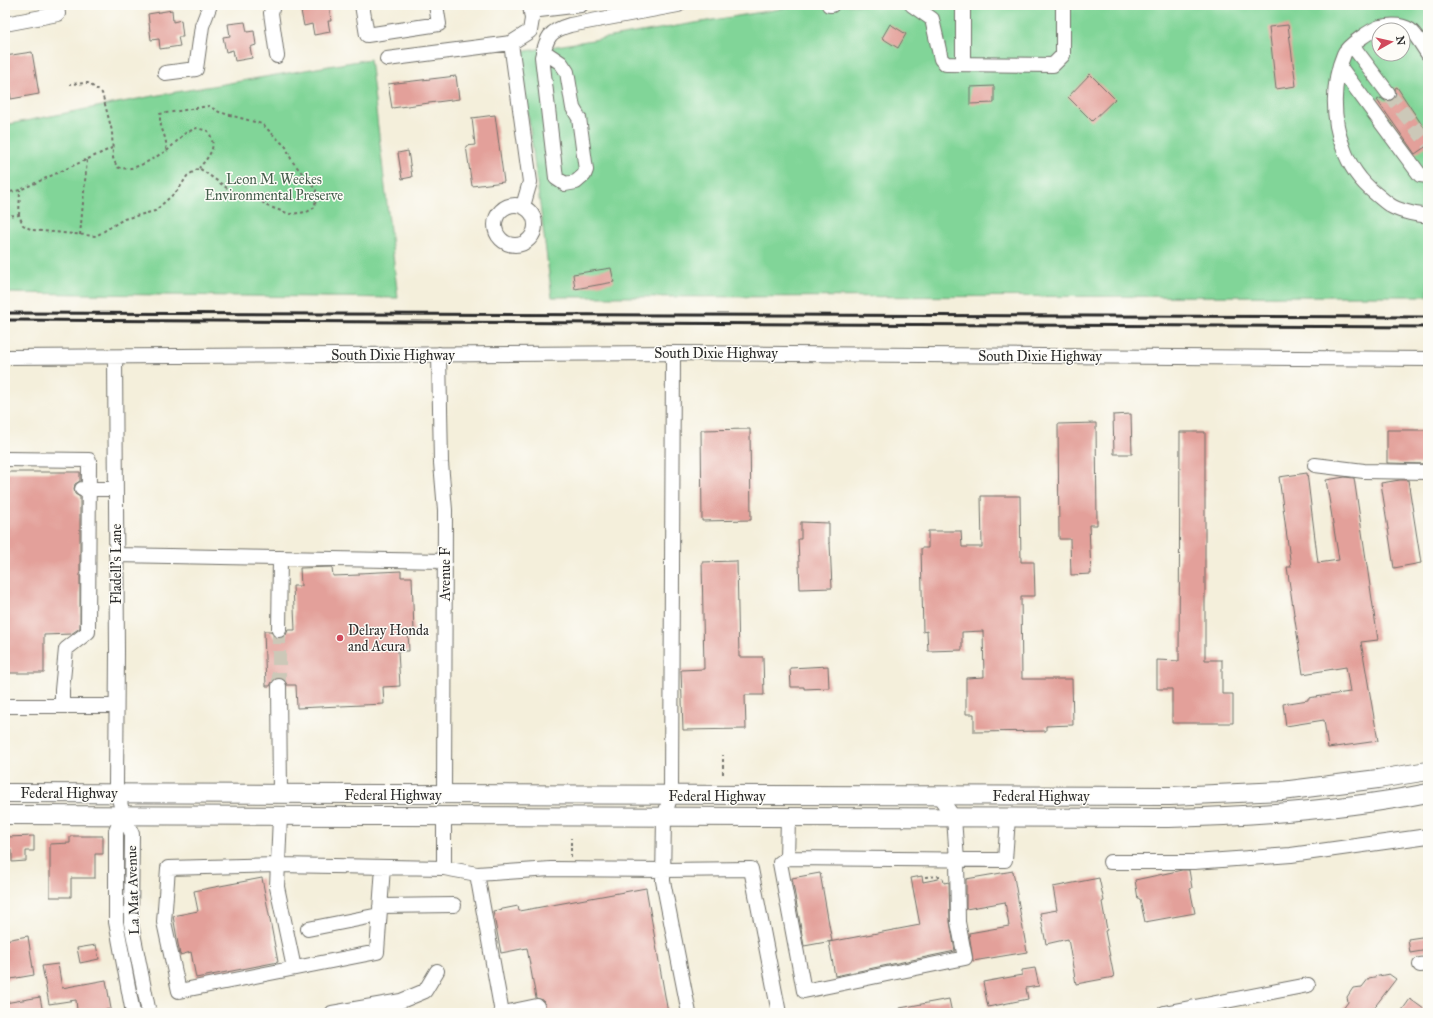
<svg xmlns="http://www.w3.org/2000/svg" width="1433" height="1018" font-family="'IM FELL Great Primer',serif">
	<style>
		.green { fill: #81d598; stroke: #568062; fill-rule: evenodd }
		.building { fill: #e3a09a }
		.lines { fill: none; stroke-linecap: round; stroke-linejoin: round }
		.minor-tunnel { stroke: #ccc8b8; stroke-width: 14; stroke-dasharray: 14 7; stroke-linecap: butt }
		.minor-casing { stroke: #717069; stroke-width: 16 }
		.major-casing { stroke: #717069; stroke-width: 20 }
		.path { stroke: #717069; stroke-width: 2; stroke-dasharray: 3 3; stroke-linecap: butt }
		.minor { stroke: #fff; stroke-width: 14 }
		.major { stroke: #fff; stroke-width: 18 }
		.rail { stroke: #2b2b2b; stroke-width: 3 }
		.poi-dot { fill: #d1495b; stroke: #fdfcf7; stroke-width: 1.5 }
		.labels { text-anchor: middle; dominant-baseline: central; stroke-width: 3; stroke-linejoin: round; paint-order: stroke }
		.park-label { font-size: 14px; fill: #455e4c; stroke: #fdfcf7 }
		.street-label { font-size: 14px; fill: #2b2b2b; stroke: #fdfcf7 }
		.poi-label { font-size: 14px; fill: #2b2b2b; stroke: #fdfcf7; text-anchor: start }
	</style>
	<rect width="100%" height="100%" fill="#fdfcf7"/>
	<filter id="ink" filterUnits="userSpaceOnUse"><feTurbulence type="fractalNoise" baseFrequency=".025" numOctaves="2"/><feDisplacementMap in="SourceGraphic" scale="8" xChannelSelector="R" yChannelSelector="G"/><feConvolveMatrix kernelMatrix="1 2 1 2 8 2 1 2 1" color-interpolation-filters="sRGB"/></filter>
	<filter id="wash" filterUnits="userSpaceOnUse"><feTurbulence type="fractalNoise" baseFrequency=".012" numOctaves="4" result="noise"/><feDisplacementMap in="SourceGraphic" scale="16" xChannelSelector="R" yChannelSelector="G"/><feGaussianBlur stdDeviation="0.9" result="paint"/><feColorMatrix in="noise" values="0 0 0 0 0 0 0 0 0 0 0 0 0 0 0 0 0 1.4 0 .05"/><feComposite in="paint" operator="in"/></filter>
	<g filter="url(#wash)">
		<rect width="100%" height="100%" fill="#f4efdb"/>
		<path class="green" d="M797 5H1428V296L552 297 520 52 792 7ZM1379 30H1403V54H1379Z
			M370 59 398 298 5 293V125L153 96Z"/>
		<g id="blocks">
			<path class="building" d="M308 5H329L331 21H328L330 32 314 35 312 24 304 26 301 11 308 10Z
				M172 10 173 22 181 20 183 37H178L180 46 160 49 159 39 151 40 148 14Z
				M245 22 247 32 254 31 256 45 250 47 252 58 235 61 233 50 226 52 223 37 230 36 228 24Z
				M890 24 906 34 898 48 882 38Z
				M1288 25 1296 86 1276 89 1269 27Z
				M32 52 39 94 11 99 5 56Z
				M1090 74 1115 99 1092 121 1068 97Z
				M456 76 459 99 392 108 388 84Z
				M994 86V103L970 104V87Z
				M1397 87 1428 134V145L1415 154 1377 100 1381 98 1385 101 1393 100 1396 96 1395 88Z
				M495 115 504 182 472 186 466 146 475 145 472 118Z
				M408 151 412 177 402 179 398 153Z
				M611 268 614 282 575 289 573 274Z
				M1131 414 1132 454H1114L1113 415Z
				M1096 423 1097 525H1089L1091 574 1071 575 1070 539H1059L1058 424Z
				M750 429 751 520 702 521 701 430Z
				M1387 430H1428V464L1387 463Z
				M1180 432H1205V660H1222V694H1233V723H1172V689H1157V660L1179 661Z
				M5 472H80V481L75 484 74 489 75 494 80 497V628L71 634 44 635V673H5Z
				M1307 473 1318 563 1339 560 1326 480 1345 477 1354 478 1378 640 1361 642 1378 741 1328 748 1324 720 1286 726 1283 704 1308 700V698L1350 692 1346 667 1303 674 1287 567H1291L1279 477Z
				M1400 480H1408L1421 563 1394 568 1381 483Z
				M981 496H1020L1021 562H1034L1035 596H1021L1022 679H1072L1073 725 1046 726V731L974 732V714H966V678L984 677 983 631 962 632V650L928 651 927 631 923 632 921 548H928V531H961L962 547H982Z
				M801 522 829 523V543H830L832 588 800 589 798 539H801Z
				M737 561 739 657H763L764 695H745L746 729 683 730 681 670 704 669 702 562Z
				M332 567 333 576 359 575V573L401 571V577H412L414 631H408L409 651H398L400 686 383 687 384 704 297 708 296 685H287L283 679 279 678 272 682 270 686H266L264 631H271L274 637 279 638 286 635 288 630H295L293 586H301L300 568Z
				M828 666 829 688 804 689V687H791L790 668Z
				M34 836V851H26V861L12 862V851H6V837Z
				M70 836H103V854H95V878H71V897H50V844L70 843Z
				M1182 870H1189L1192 888 1190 889 1195 913 1145 922 1140 899H1138L1135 880Z
				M1013 871 1027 952 973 961 969 933 1009 926 1005 902 966 909V879Z
				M820 873 832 941 804 946 792 878Z
				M922 876 923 882 943 878 944 883 949 882 950 922 955 951 835 976 829 942 920 925 911 878Z
				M262 878 278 962 196 978 191 952 180 955 173 916 198 911 194 891Z
				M1099 878 1104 901 1102 902 1107 930 1105 931 1114 977 1076 984 1068 939 1046 944 1040 913 1057 910 1053 887Z
				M646 888 668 1013H541L545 1009V1004L543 1000 536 998 527 948 501 953 493 911 518 906 519 911Z
				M28 936 34 975 5 980V940Z
				M1428 936V950L1410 953 1408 939Z
				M96 945 99 959 80 963 77 948Z
				M58 964 62 988 106 980 111 1009 86 1013 85 1009 77 1010 76 1000 49 1004 42 966Z
				M1035 968 1039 986 1026 988 1028 999 988 1007 983 982 1022 975V970Z
				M1389 974 1396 979 1370 1013H1340L1348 1002 1347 997 1353 988 1362 987 1369 978Z
				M40 997 43 1013H5V1003Z
				M949 999 952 1013H901L900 1008Z
				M1410 999 1428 1012V1013H1400Z"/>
		</g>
	</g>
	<g filter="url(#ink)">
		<use href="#blocks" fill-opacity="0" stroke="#717069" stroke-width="1"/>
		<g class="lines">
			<path class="minor-tunnel" d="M1388 93 1428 144
				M279 686V630"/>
			<g class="minor-casing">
				<path id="minor" d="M273 5 271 13 277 56
					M362 5 367 35 439 24 436 5
					M829 5H832
					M912 5 932 19 941 59 946 64 1053 65 1063 55V5
					M531 11 581 5
					M5 24 58 14 57 5
					M511 43 530 182 523 206
					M1352 45 1388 93
					M543 51 561 63 567 72 573 108 579 118 586 170 584 175 576 182 565 184 556 178 542 57C547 37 549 31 570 25L678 5
					M1428 54C1423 47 1416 34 1410 30 1401 24 1389 25 1380 27 1371 30 1347 46 1344 54 1332 82 1332 119 1343 147 1349 165 1361 182 1376 194 1381 198 1387 204 1393 207 1401 211 1419 216 1428 215
					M387 59 511 43 530 31 532 19 530 5
					M963 64V5
					M1340 67 1420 175 1428 176
					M165 73 196 69 202 26 210 5
					M495 225a20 20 0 1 1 40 0a20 20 0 1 1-40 0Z
					M673 353 671 788V795L664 817 663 881 689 1013
					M439 354 441 463 445 510 444 795
					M5 357 673 353 1428 359
					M115 357 117 651 116 785 123 815 132 834 131 923 149 1013
					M5 459 89 460 88 632 66 649 62 690V706
					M1315 465 1364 471 1428 472
					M82 489H116
					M116 555 445 561
					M279 630 280 558
					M279 686 280 794
					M5 706H116
					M123 815 116 831V922L133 1013
					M280 816 277 887 294 968
					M788 818 787 858 1005 860 1008 818
					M787 858 780 863 804 991 965 958 958 922 957 860 954 818 939 796
					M1110 862H1194L1291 855 1428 836
					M383 867 377 952 179 991 164 922 168 868 278 865 444 868 477 874
					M444 868V816
					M380 906 454 905
					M308 929 379 915
					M1420 965 1428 964
					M332 1013 401 1001 425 991 437 971
					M502 1013 477 874 551 869 664 870 751 869 779 1013
					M504 1013 537 1006
					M1164 1013 1308 985"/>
			</g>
			<g class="major-casing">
				<path id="major" d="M5 793 1170 796 1282 791 1378 779 1428 771
					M5 815 1169 818C1255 816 1343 810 1428 793"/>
			</g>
			<path class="path" d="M167 151 184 134 196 128 208 131C218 147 210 155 199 168
				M5 193 20 190 112 148
				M19 215 20 190
				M5 216 19 215 23 225 32 230 96 236 124 219 155 211 179 189 187 176 199 168 234 193 243 196H255L267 206 290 214 307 212 315 207 316 190 292 161 286 147 262 124 219 112 209 106 160 114C159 130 168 136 166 151 151 159 134 173 117 167L113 158 112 131 102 93 88 83 70 84
				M80 235 87 160
				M723 774V755
				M571 857V838
				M925 877 941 876"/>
			<use href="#minor" class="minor"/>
			<use href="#major" class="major"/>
			<path class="rail" d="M5 313 1428 317
				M5 320 1428 327"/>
		</g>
	</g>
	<circle class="poi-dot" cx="340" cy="638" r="4"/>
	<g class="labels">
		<g class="park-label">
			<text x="274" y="179">Leon M. Weekes<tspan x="274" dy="16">Environmental Preserve</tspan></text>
		</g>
		<g class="street-label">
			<text x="716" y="353">South Dixie Highway</text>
			<text x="393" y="355">South Dixie Highway</text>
			<text x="1040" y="356">South Dixie Highway</text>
			<text transform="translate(116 564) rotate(-90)">Fladell's Lane</text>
			<text transform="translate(445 574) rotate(-90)">Avenue F</text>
			<text x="69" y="793">Federal Highway</text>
			<text x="393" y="795">Federal Highway</text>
			<text x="717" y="796">Federal Highway</text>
			<text x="1041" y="796">Federal Highway</text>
			<text transform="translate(133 890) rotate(-92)">La Mat Avenue</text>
		</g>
		<g class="poi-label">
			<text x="348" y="630">Delray Honda<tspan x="348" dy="16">and Acura</tspan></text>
		</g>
	</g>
	<rect width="1433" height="1018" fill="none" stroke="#fdfcf7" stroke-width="20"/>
	<g transform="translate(1391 42) rotate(82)"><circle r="19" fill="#fdfcf7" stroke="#a9a8a5"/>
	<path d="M0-3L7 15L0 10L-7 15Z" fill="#d1495b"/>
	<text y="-6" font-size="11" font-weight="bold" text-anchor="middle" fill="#2b2b2b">N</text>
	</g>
</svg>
